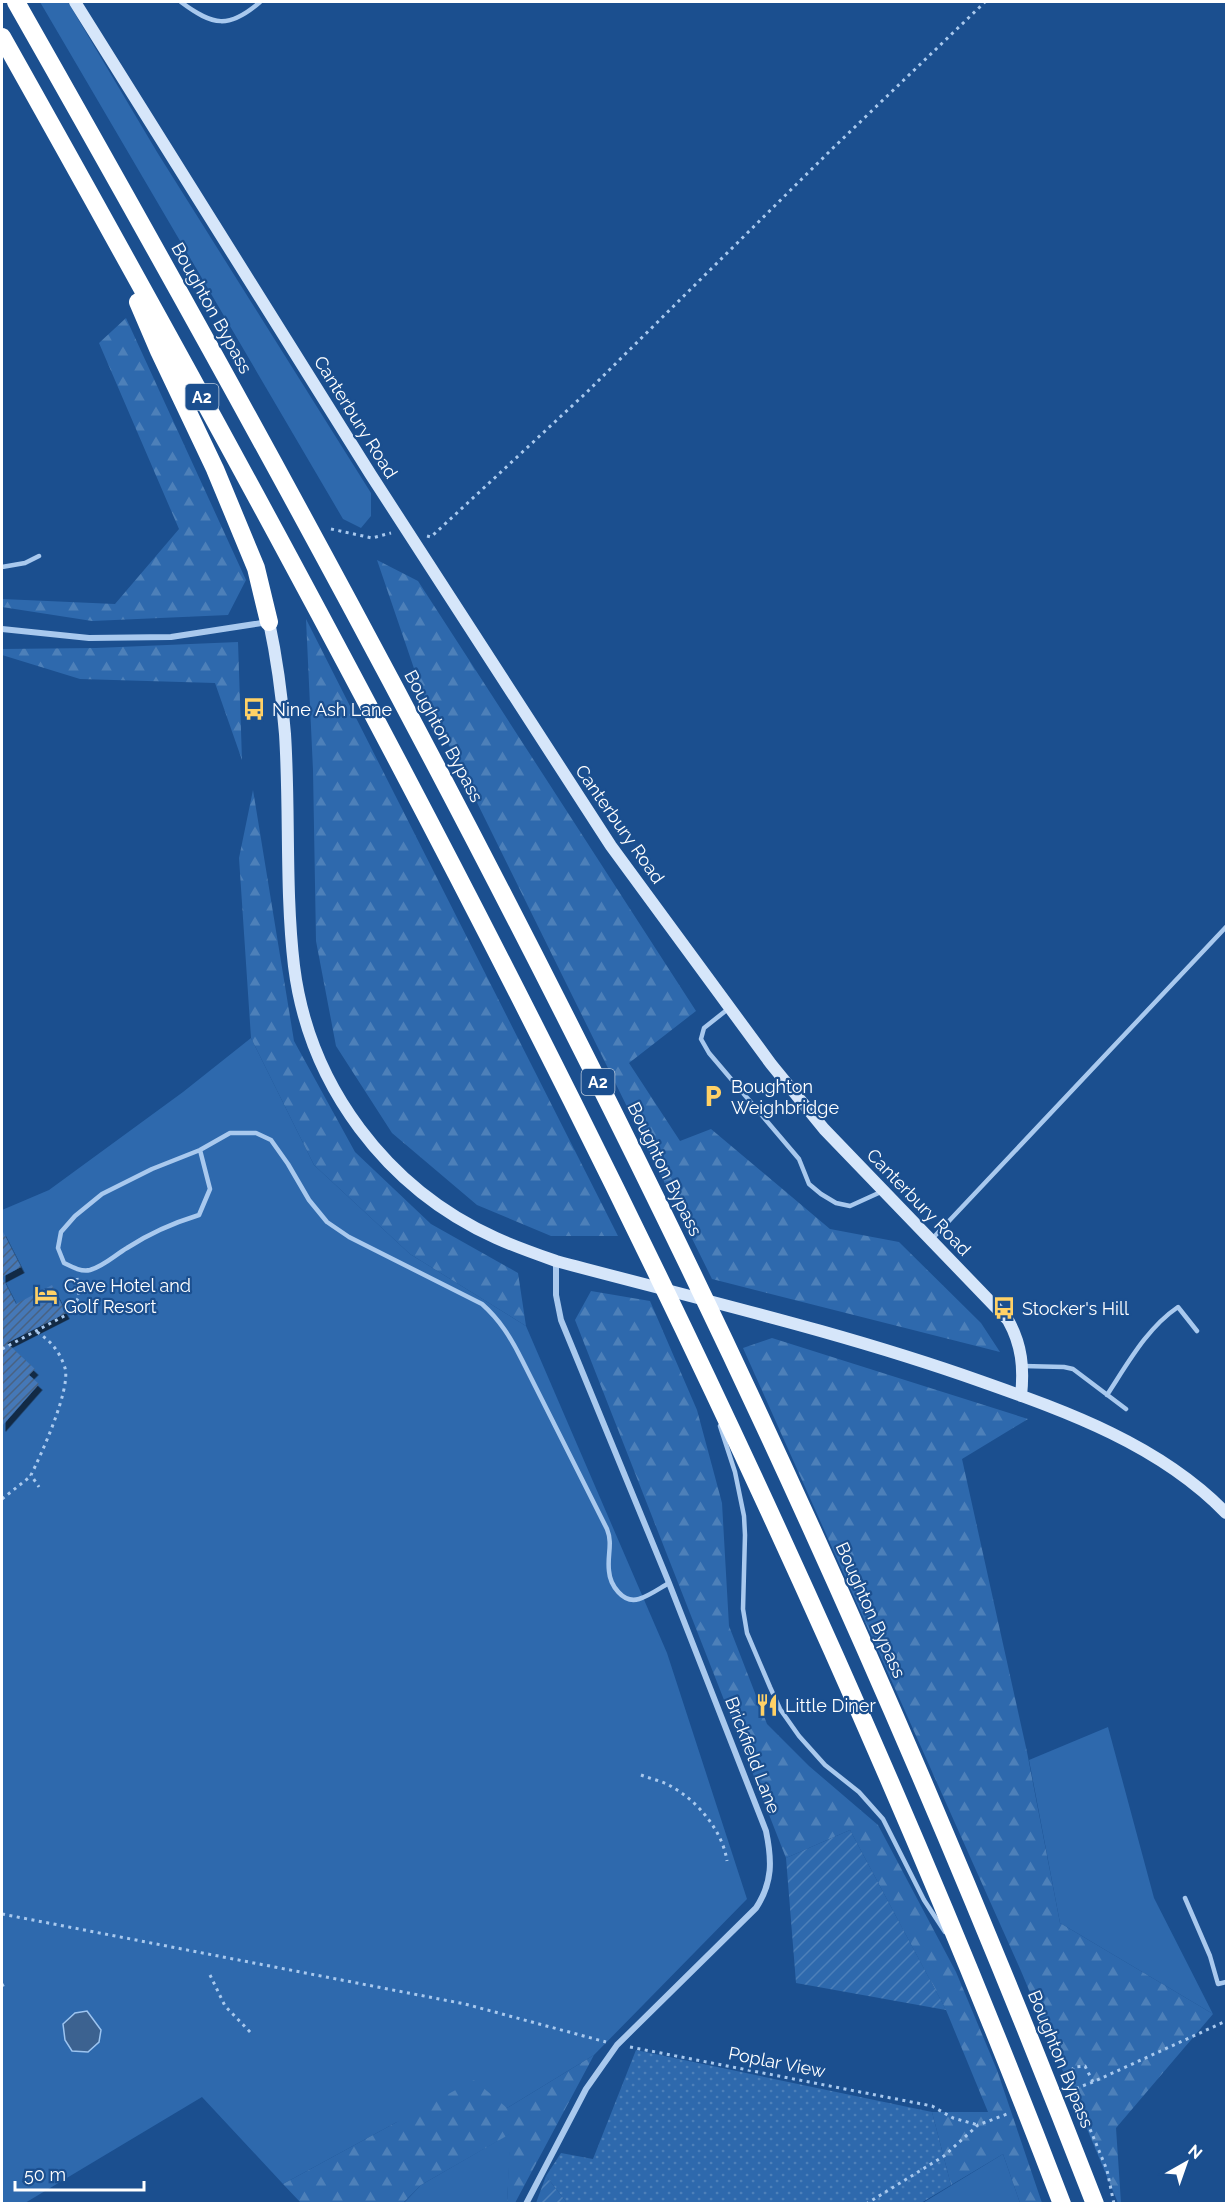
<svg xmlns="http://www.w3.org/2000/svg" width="1228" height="2205" font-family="Raleway,sans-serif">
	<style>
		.grass { fill: #2e69ad }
		.forest { fill: url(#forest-firs) }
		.park { fill: url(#park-dots) }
		.garden { fill: url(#garden-furrows) }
		.water { fill: #3c6290; stroke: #9cc4f0; stroke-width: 1.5 }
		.building { fill: url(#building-hatch); filter: url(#shadow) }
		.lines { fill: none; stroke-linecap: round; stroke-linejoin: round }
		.path { stroke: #a9c9ee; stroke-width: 3; stroke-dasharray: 3 4.5; stroke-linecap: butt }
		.lane { stroke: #a9c9ee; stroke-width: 4.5 }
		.street { stroke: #a9c9ee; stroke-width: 6 }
		.secondary { stroke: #d6e6fa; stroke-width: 12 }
		.highway { stroke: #fff; stroke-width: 18 }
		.labels { text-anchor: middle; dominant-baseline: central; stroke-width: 4.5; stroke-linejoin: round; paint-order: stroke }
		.shield { fill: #1b4f8f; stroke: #bbcadd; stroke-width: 1.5 }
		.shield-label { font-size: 16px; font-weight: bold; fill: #fff }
		.street-label { font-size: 18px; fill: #fff; stroke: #1b4f8f }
		.poi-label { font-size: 18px; fill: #fff; stroke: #1b4f8f; text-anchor: start }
	</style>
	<defs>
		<pattern id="forest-firs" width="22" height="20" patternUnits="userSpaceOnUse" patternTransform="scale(1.5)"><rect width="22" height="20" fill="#2e69ad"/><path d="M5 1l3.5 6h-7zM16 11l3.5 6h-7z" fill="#4d80b9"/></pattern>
		<pattern id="park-dots" width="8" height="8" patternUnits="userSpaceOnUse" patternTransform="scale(1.5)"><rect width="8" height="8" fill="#2e69ad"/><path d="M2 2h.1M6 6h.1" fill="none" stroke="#4d80b9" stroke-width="1.8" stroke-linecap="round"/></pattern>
		<pattern id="garden-furrows" width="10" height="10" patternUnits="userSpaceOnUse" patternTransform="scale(1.5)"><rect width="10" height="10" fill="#2e69ad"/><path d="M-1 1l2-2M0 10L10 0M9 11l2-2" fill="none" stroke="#4d80b9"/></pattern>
		<pattern id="building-hatch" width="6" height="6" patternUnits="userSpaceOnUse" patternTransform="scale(1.5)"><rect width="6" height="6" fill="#4478b7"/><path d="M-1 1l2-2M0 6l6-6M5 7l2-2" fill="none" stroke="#486282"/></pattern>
		<filter id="shadow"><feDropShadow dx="3.5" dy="6" stdDeviation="0" flood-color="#0009"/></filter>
	</defs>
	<rect width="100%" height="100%" fill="#1b4f8f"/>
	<path class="grass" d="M40 2H68L157 152 371 493V516L361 528 343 519Z
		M251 1038 314 1165 410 1254 526 1326 667 1653 747 1899 594 2055 507 2108 397 2122 283 2184 202 2097 25 2203 2 2204V1210L49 1190 183 1092Z
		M1108 1727 1154 1898 1213 2014 1060 1923 1029 1760Z
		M511 2133 507 2203 403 2204 421 2185Z
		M1003 2154 1020 2203 921 2204Z"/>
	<path class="forest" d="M126 318 246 580 228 615 92 621 2 607V599L115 604 179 529 99 343Z
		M377 560 418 581 696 1011 629 1063 680 1141 711 1129 830 1229 899 1242 981 1323 1000 1352 712 1279 421 689Z
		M306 619 618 1236H551L477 1205 392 1133 336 1046 316 941 313 770Z
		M238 642 242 760 215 683 80 679 2 655V649L96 648Z
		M253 790 294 1041 355 1152 431 1224 518 1273 526 1326 410 1254 314 1165 251 1038 239 858Z
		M591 1291 650 1301 697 1410 722 1503 729 1626 767 1724 809 1766 878 1825 956 1972 997 2070 1042 2203H1020L1003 2154 951 2185 932 2112H988L946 2010 850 1830 786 1858 575 1320Z
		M772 1338 1028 1419 962 1459 1027 1752 1060 1923 1213 2014 1116 2128 1121 2203H1118L1021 1971 743 1348Z
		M594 2055 515 2203H507L510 2134 421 2185 403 2203H301L283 2184 474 2080 507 2108Z"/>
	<path class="park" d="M636 2050 932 2112 951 2185 921 2203H567L546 2176 561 2153 593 2159Z"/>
	<path class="garden" d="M850 1830 944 2006 946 2010 796 1983 786 1858Z
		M546 2176 567 2203H536Z"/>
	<path class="water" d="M87 2011 101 2030 99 2042 88 2052 72 2051 65 2040 63 2024 75 2013Z"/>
	<path class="building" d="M2 1230 21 1267 2 1277 16 1304 52 1285 66 1313 7 1343 35 1369 29 1375 39 1384 2 1426Z"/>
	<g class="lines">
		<path class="path" d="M331 529 372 538 391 533
			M427 536 431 537 587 392 832 149 985 2
			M37 1332C51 1341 60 1352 65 1368 71 1389 41 1455 31 1475L39 1487
			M2 1349 68 1314 79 1297 77 1278
			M2 1499 31 1476
			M641 1775C651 1779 663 1781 672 1787 698 1801 723 1832 727 1861
			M2 1914 465 2004 606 2042
			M210 1975 225 2006 253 2035
			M2 1984 5 1990
			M630 2047 932 2106 953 2118 978 2125
			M1093 2082 1085 2066 1074 2067 1068 2076 1107 2170 1114 2204
			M1069 2091 1093 2082 1226 2021
			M866 2204 944 2156 978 2125 1007 2114"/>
		<path class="lane" d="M181 2C213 26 229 29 260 2
			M2 567 25 563 39 556
			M728 1009 704 1028 701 1039 709 1053 799 1159 809 1184 821 1194 836 1203 850 1206 883 1191
			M200 1150 210 1189 199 1215C173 1223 150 1233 127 1248 115 1255 104 1266 90 1270 81 1272 72 1267 64 1263L58 1248 61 1232 75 1216 102 1194 152 1169 200 1150 230 1133H256L271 1140 288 1164 309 1200 327 1222 349 1237 482 1304C500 1320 511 1338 522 1360L607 1529C613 1544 607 1555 609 1571 610 1585 623 1604 639 1599 649 1596 660 1588 669 1583
			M932 1239 1226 927
			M1023 1366 1064 1367 1073 1369 1126 1409
			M1107 1395C1128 1363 1147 1328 1178 1307L1197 1331
			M720 1426 735 1472 744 1516 745 1535 743 1609 747 1633 770 1687 780 1709 799 1736 825 1765 859 1792 883 1819 924 1900 945 1932
			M1185 1898 1210 1956 1218 1984 1226 1982"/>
		<path class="street" d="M2 629 89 638 171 637 268 622
			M526 2204 586 2089 617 2045 756 1908C773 1882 772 1860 766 1831L669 1583 561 1320 556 1295V1261"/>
		<path class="secondary" d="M75 2 371 475 611 846 771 1064 824 1129 1008 1320C1022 1345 1024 1368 1021 1396
			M269 622C277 659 282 697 285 734 290 811 285 889 294 966 309 1086 387 1189 496 1238 516 1247 536 1254 556 1261 698 1299 842 1332 980 1381 1068 1412 1160 1445 1226 1513"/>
		<path class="highway" d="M16 2C241 398 461 799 661 1209 820 1534 964 1866 1095 2204
			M2 37C396 738 775 1451 1062 2204
			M138 302 159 351 215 469 256 568 269 622"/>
	</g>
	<defs>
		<g id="bus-bare" transform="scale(1.8)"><path d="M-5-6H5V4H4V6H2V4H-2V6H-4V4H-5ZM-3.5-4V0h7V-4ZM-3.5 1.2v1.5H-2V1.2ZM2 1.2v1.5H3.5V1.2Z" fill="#ffd166" stroke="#1b4f8f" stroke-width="2.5" paint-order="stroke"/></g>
		<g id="parking-bare" transform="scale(1.8)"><path d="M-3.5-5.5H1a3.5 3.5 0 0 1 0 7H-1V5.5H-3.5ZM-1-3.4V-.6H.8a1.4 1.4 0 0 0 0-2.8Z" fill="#ffd166" stroke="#1b4f8f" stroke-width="2.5" paint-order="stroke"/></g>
		<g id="hotel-bare" transform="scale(1.8)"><path d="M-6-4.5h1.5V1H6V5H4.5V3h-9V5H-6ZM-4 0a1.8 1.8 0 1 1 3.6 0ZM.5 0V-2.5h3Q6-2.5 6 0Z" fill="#ffd166" stroke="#1b4f8f" stroke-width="2.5" paint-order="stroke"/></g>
		<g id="restaurant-bare" transform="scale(1.8)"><path d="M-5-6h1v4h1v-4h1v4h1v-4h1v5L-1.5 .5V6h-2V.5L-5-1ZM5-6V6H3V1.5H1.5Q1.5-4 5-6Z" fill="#ffd166" stroke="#1b4f8f" stroke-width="2.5" paint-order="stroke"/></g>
	</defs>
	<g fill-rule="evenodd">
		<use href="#bus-bare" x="254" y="709"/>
		<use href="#parking-bare" x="713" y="1096"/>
		<use href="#hotel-bare" x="46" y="1295"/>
		<use href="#bus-bare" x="1004" y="1308"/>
		<use href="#restaurant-bare" x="767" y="1705"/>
	</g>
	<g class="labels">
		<g class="shield">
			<rect x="185.5" y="384" width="33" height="26" rx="4.5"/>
			<rect x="581.5" y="1069" width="33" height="26" rx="4.5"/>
		</g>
		<g class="shield-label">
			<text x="202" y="397">A2</text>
			<text x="598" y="1082">A2</text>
		</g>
		<g class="street-label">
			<text transform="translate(212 308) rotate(61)">Boughton Bypass</text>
			<text transform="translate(356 417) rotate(58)">Canterbury Road</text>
			<text transform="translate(444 736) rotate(62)">Boughton Bypass</text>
			<text transform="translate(620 824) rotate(55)">Canterbury Road</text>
			<text transform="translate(665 1169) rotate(64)">Boughton Bypass</text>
			<text transform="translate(919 1202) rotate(46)">Canterbury Road</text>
			<text transform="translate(871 1610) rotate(66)">Boughton Bypass</text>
			<text transform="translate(753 1755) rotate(69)">Brickfield Lane</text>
			<text transform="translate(1061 2059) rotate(68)">Boughton Bypass</text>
			<text transform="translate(777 2062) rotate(11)">Poplar View</text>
		</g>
		<g class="poi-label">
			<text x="272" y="709">Nine Ash Lane</text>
			<text x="731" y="1086">Boughton<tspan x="731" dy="21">Weighbridge</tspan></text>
			<text x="64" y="1285">Cave Hotel and<tspan x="64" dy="21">Golf Resort</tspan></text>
			<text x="1022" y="1308">Stocker's Hill</text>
			<text x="785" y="1705">Little Diner</text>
		</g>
	</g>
	<rect width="1228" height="2205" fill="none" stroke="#ffffff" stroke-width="6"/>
	<g transform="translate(1186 2163) rotate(40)" stroke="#1b4f8f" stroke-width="4.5" paint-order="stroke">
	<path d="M0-4.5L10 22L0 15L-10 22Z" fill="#ffffff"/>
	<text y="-9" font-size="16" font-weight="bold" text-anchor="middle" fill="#ffffff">N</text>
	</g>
	<path d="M15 2181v9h129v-9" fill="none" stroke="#ffffff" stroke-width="3"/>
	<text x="24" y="2181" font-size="18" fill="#ffffff" stroke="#1b4f8f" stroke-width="4.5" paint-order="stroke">50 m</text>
</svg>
